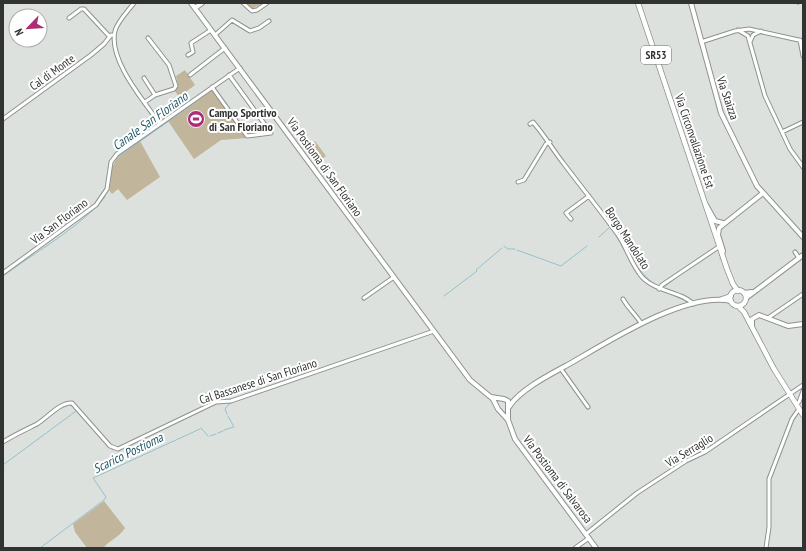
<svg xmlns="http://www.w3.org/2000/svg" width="806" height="551" font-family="'PT Sans Narrow',sans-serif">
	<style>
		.green { fill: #c1b59b }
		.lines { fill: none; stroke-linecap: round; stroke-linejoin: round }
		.stream { stroke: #96c0cb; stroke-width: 1 }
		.canal { stroke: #96c0cb; stroke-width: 2.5 }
		.street-casing { stroke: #8e928f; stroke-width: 5 }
		.secondary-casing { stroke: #8e928f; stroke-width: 6 }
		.primary-casing { stroke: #8e928f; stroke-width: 6 }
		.street { stroke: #fff; stroke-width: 3 }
		.secondary { stroke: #fff; stroke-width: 4 }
		.primary { stroke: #fff; stroke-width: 4.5 }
		.rail { stroke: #515351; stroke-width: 1; stroke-dasharray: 5 5; stroke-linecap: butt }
		.labels { text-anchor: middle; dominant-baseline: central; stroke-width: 4; stroke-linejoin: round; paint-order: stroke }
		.shield { fill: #fff; stroke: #6f706f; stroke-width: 1 }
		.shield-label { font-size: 11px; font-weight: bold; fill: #313331 }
		.street-label { font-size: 12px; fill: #313331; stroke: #fff }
		.poi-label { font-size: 12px; font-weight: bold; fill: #313331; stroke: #fff; text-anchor: start }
		.water-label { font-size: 13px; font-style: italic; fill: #1f5865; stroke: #fff }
	</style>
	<rect width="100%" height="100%" fill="#dde1de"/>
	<path class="green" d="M245 3H261L262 4 252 9Z
		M185 70 195 85 179 97 175 91 178 86 176 76Z
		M212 90 247 138 221 140 194 159 168 121Z
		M140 141 160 177 127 200 118 189 112 194 109 190 112 168 116 159Z
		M315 141 326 156 316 163 306 149Z
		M104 501 125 528C119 538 106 542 104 548H87L75 532 73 524Z"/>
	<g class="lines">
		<path class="stream" d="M73 66 88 55
			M599 237 610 227 617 236
			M618 239 621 243
			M622 245V246
			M504 246 508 249H515
			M517 250 561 266 587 246
			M720 259H721
			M637 267 652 283
			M3 276C34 253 82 226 105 197
			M662 289 678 276
			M444 296 477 271 476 270 502 248
			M216 400 222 398
			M227 414 225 409 229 404 243 398
			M201 428 208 436
			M224 430 234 427 228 416
			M218 433 223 431
			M210 436 216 434
			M109 447 113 450
			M3 465 76 411
			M591 538 599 548
			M40 548 104 500 106 497 93 478 200 429
			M578 548 587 541"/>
		<path class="canal" d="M115 158 193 103"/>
		<g class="street-casing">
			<path id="street" d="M134 3C128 11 117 22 115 31 108 60 144 101 160 124
				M243 3 252 11 257 10 267 3
				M69 18 81 9H84L110 37
				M738 30 748 36 765 96 790 149 803 167
				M215 35 232 20 250 31 259 28 269 21
				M800 40 803 56
				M701 42 735 31 749 29 803 41
				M750 42 753 35 761 31
				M188 55 193 52 191 43 211 30
				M190 75 225 48
				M144 78 155 95
				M212 87 247 136 271 133 229 75
				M145 102 155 95 174 89 176 86 169 65 148 38
				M3 119 91 55 104 44 111 35H114
				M530 124 533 122C545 136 553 150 564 164 582 188 601 211 618 235 627 248 631 264 642 277 656 292 683 292 693 304
				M782 132 803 122
				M518 182 524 180 546 144 550 142
				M571 219 566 213 589 196
				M795 252 799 258
				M3 273 96 205 107 189 111 162 117 154 240 68
				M659 289 662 285 720 246
				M364 298 394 277
				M623 299C628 308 635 314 641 323
				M768 318 803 294
				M561 369 588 407
				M796 404 799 402 803 391
				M3 442C14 435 25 430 37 424 47 418 60 402 72 403L110 446 118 449 216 402 231 401 434 331
				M586 534 637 493 686 461 705 452 803 385
				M575 548 589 538
				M766 548 769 527V479L792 419 799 409"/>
		</g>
		<g class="secondary-casing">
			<path id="secondary" d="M191 3 470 380 493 399 498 409 508 420 515 439 596 548
				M691 3 721 113 757 186 803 237
				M195 8 202 3
				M706 205 715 221 723 223
				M722 254 723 251 718 235 719 228 763 193
				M744 293 752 292
				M746 298 803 255
				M722 299 731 296
				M752 325V319L759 315 788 326 803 324
				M491 397 504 399 508 401V419
				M509 407C520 389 553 373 571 363 609 341 687 291 731 301"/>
		</g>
		<g class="primary-casing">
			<path id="primary" d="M638 3 727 269 733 284 738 291
				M730 298a8 8 0 1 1 16 0a8 8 0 1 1-16 0Z
				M738 306 744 312 774 369 803 415"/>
		</g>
		<use href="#street" class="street"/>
		<use href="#secondary" class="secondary"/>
		<use href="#primary" class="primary"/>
		<path class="rail" d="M794 3 803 5"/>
	</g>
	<defs>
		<g id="stadium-disc" transform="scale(0.9)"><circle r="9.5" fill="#ad2c77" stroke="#fff"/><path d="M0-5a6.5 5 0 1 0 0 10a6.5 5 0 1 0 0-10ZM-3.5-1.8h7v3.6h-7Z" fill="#fff"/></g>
	</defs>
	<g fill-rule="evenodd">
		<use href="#stadium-disc" x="196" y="119"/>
	</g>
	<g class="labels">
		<rect class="shield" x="641" y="46" width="30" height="18" rx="3"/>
		<g class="shield-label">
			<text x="656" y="55">SR53</text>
		</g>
		<g class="street-label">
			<text transform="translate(52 72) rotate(-36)">Cal di Monte</text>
			<text transform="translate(728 98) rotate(71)">Via Staizza</text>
			<text transform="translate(695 141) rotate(71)">Via Circonvallazione Est</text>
			<text transform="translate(325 167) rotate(54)">Via Postioma di San Floriano</text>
			<text transform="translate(59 221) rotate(-37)">Via San Floriano</text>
			<text transform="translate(628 238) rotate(57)">Borgo Mandolato</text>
			<text transform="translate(258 381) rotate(-18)">Cal Bassanese di San Floriano</text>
			<text transform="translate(689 450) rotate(-31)">Via Serraglio</text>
			<text transform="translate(558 479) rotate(53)">Via Postioma di Salvarosa</text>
		</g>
		<g class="poi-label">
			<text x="209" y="112">Campo Sportivo<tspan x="209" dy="14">di San Floriano</tspan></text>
		</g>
		<g class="water-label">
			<text transform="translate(150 121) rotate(-36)">Canale San Floriano</text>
			<text transform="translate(128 453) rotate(-26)">Scarico Postioma</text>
		</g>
	</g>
	<rect width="806" height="551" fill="none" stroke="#313331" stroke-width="8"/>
	<g transform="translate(28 28) rotate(245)"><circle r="19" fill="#ffffff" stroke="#adadad"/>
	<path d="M0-3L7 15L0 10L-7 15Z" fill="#ad2c77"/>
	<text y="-6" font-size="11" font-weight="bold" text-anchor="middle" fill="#313331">N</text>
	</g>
</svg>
